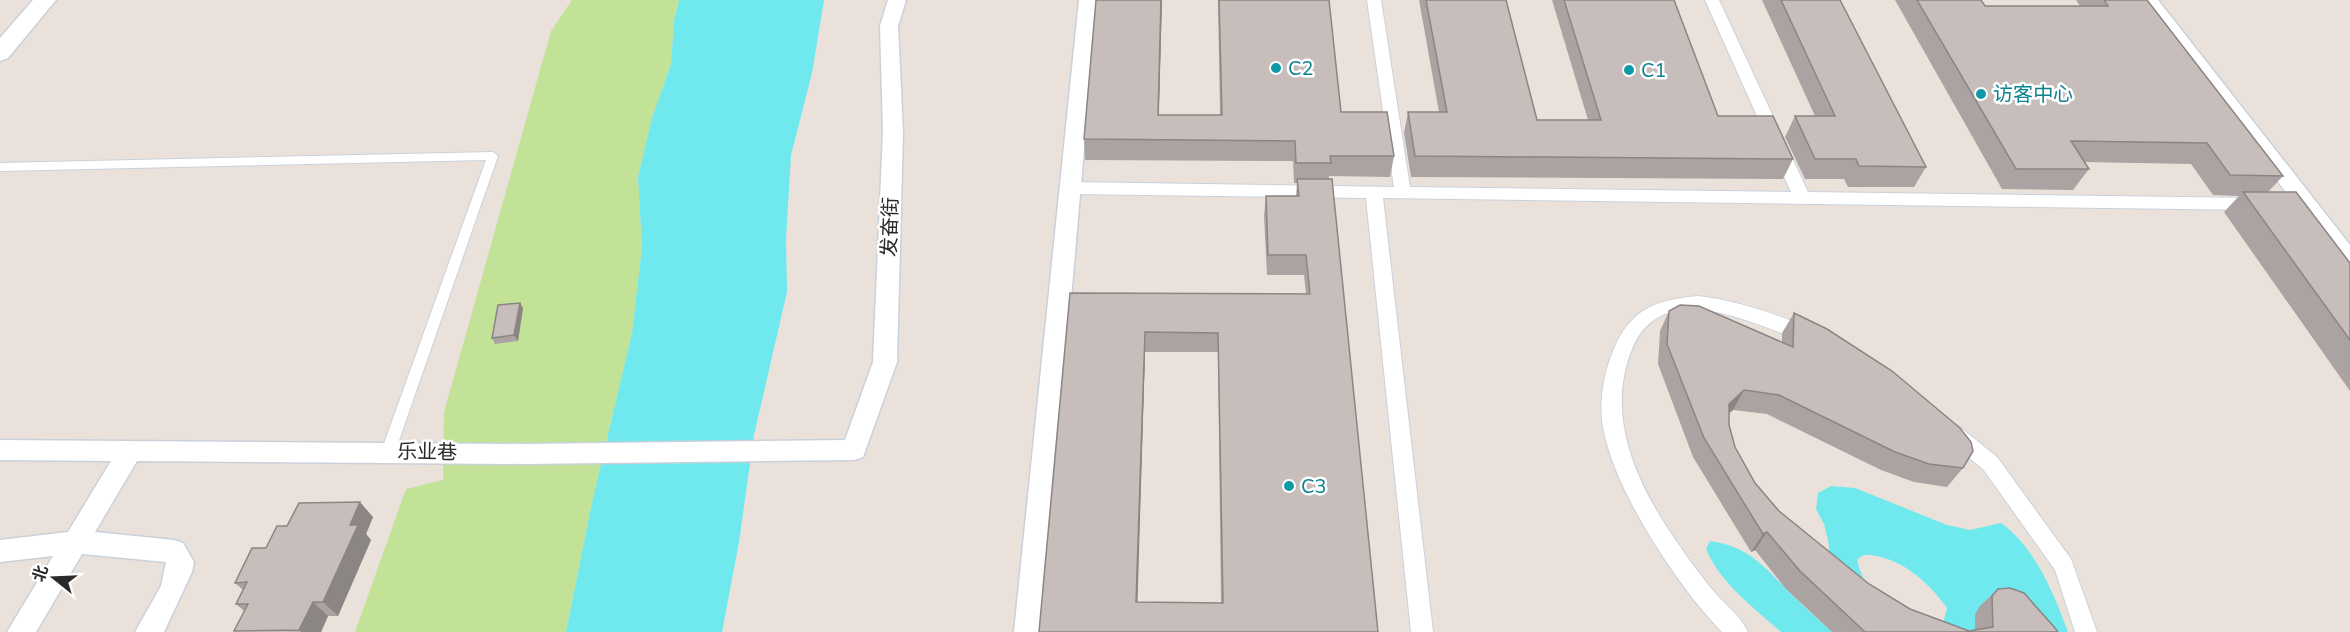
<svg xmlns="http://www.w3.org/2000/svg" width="2350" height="632" font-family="'Nunito Sans','Noto Sans SC',sans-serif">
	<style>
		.green { fill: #c2e298 }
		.water { fill: #6fe9ed; fill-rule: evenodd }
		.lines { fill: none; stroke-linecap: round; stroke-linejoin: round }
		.service-casing { stroke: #c9d1db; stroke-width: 2 }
		.pedestrian-casing { stroke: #c9d1db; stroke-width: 2 }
		.minor-casing { stroke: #c9d1db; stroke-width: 3 }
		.tertiary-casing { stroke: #c9d1db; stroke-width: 3 }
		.service { fill: #fff; fill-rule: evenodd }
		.pedestrian { fill: #fff; fill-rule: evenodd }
		.minor { fill: #fff; fill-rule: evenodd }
		.tertiary { fill: #fff; fill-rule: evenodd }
		.wall { fill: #aba3a1; fill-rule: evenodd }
		.shaded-wall { fill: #8b8583 }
		.building { fill: #c7bebb; stroke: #8b8583; stroke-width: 1.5; fill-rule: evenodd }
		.culture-dot { fill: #0f9aa8; stroke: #fff; stroke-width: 2 }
		.labels { text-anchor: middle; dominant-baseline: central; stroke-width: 5; stroke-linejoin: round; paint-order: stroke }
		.culture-label { font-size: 20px; fill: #0d838f; stroke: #fff; text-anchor: start }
		.street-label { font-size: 20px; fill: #292929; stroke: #fff }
	</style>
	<rect width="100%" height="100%" fill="#ebe1db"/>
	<path class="green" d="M572 0H679L674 21 671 64 652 118 638 177 642 247 632 333 593 498 566 632H355L406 489 443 480 444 412 551 31Z"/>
	<path class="water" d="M679 0H824L812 73 791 155 786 239 787 292 754 435 739 542 722 632H566L593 498 632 333 642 247 638 177 652 118 671 64 674 21Z
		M1831 486 1855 488 1947 525 1970 530 2001 523C2035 547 2054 594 2068 632H1909L1828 561 1829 545 1824 524 1816 509 1818 493ZM1864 555C1897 554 1929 582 1947 608L1943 623C1906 611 1866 605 1857 559Z
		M1710 541C1747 546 1763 565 1787 590 1802 605 1817 618 1832 632H1781C1754 608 1720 583 1706 549Z"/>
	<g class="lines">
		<g class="service-casing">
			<path id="service" d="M493 152 498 156 395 452 393 456 388 457 383 456 381 452 486 160 0 171V163Z"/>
		</g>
		<g class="pedestrian-casing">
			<path id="pedestrian" d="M1367 0H1381L1410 187 1791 192 1705 0H1719L1808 192 2256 198 2264 204 2256 210 1383 198 1433 632H1411L1366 198 1070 194 1062 188 1070 182 1394 187Z
				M1698 296C1740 301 1777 314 1815 331L1818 336 1815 341 1809 343C1758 327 1663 273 1632 349 1597 435 1659 521 1710 587 1722 602 1740 615 1748 632H1722C1679 588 1616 493 1604 432 1598 406 1603 375 1613 351 1630 309 1655 300 1698 296Z
				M1953 425 1960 427 1997 457 2071 559 2097 632H2075L2055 570 1983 469 1946 439 1943 433 1946 427Z"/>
		</g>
		<g class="minor-casing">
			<path id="minor" d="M888 0H906L898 26 903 132 897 362 863 457 854 460 525 464 137 461 95 532 174 540 183 543 194 562 192 572 164 632H135L161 586 166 562 82 554 36 632H7L53 556 0 562V540L68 532 111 461 0 460V440L525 444 845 440 873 362 883 132 880 26Z
				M1079 0H1097L1042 632H1014Z
				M2140 0H2158L2350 245V268L2342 266Z"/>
		</g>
		<g class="tertiary-casing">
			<path id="tertiary" d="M33 0H56L8 58 0 61V38Z"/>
		</g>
		<use href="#service" class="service"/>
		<use href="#pedestrian" class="pedestrian"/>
		<use href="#minor" class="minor"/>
		<use href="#tertiary" class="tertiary"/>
	</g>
	<path class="wall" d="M1162 0 1159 115H1220L1218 0H1329L1341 112 1394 156 1390 177 1329 176V179L1378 632H1039L1070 293 1306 294 1304 275H1267L1264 216 1266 196H1296L1297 183H1294L1293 161 1085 160 1084 139ZM1145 352H1218L1221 603 1137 602Z
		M1419 0H1506L1537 120H1588L1552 0H1674L1718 116 1793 159 1783 179 1411 177 1404 133 1408 112H1439Z
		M1762 0H1840L1926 167 1914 187H1848L1844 179H1805L1785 137 1795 116H1815Z
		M1895 0H1981L1985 6H2080L2076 0H2147L2283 176 2268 192 2350 263V391L2224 212 2239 196 2213 195 2191 164 2084 162 2089 169 2073 190 2002 189Z
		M523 308 518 341 495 344 492 338Z
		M1669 311 1782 342V333L1794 313 1963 468 1947 487 1914 482 1881 470 1767 414 1733 410 1729 413V425L1735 447 1755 483 1779 511 1869 584 1910 609 1969 631 1975 630V614L1980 606 1998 589 2058 632H1832L1786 589 1755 550 1751 552 1693 457 1658 364 1660 331Z
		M373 517 366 534 371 540 338 616H328L321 632 234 631 244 611 236 604 243 590 235 583 266 548 287 526Z"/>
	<path class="shaded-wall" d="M1161 0H1162L1158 136V115Z
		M520 303 523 308 518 341 514 335Z
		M1145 332V352L1137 619 1136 602Z
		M1744 390 1733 410 1718 423 1729 404Z
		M360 502 373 517 366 534 371 540 338 616 323 602 350 525Z
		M1767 532 1755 550 1751 552 1763 534Z
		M313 602 328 616 321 632H301L299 630Z"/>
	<path class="building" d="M1096 0H1161L1158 115H1222L1219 0H1329L1341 112H1387L1394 156H1330L1331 163H1296L1295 141 1084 139Z
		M1426 0H1506L1537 120H1601L1564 0H1674L1718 116H1773L1793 159 1415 156 1408 112H1447Z
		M1781 0H1840L1926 167 1859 166 1856 159H1815L1795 116H1835Z
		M1917 0H1981L1985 6H2108L2104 0H2147L2283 176 2230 175 2207 143 2071 141 2089 169H2016Z
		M1297 179H1332L1378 632H1039L1070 293 1310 294 1306 255H1268L1266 196H1299ZM1145 332 1218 333 1223 603 1136 602Z
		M2243 192H2296L2350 263V340Z
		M520 303 514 335 492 338 498 305Z
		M1680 305 1699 306 1793 347 1794 313 1827 329 1892 371 1960 428 1971 442 1973 451 1963 468 1929 464 1895 452 1779 395 1744 390 1729 404V425L1735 447 1755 483 1779 511 1869 584 1910 609 1969 631 1993 627 1992 596 1998 589 2010 588 2024 593 2055 628 2058 632H1865L1800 571 1767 532 1763 534 1704 438 1667 344 1669 311Z
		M360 502 350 525H358L323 602H313L299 630 234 631 248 604H236L247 582 235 583 252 548H266L277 526H287L299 503Z"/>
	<g class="culture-dot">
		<circle cx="1276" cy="68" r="6"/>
		<circle cx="1629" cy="70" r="6"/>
		<circle cx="1981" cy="94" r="6"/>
		<circle cx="1289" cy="486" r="6"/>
	</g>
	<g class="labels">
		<g class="culture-label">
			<text x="1288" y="68">C2</text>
			<text x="1641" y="70">C1</text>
			<text x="1993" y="94">访客中心</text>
			<text x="1301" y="486">C3</text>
		</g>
		<g class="street-label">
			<text transform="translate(890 227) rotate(-88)">发奋街</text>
			<text transform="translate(427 452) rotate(1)">乐业巷</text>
		</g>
	</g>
	<g transform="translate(54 578) rotate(288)" stroke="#ffffff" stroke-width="4.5" paint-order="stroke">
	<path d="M0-4.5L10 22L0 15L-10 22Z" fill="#292929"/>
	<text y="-9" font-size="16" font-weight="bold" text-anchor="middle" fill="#292929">北</text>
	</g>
</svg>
